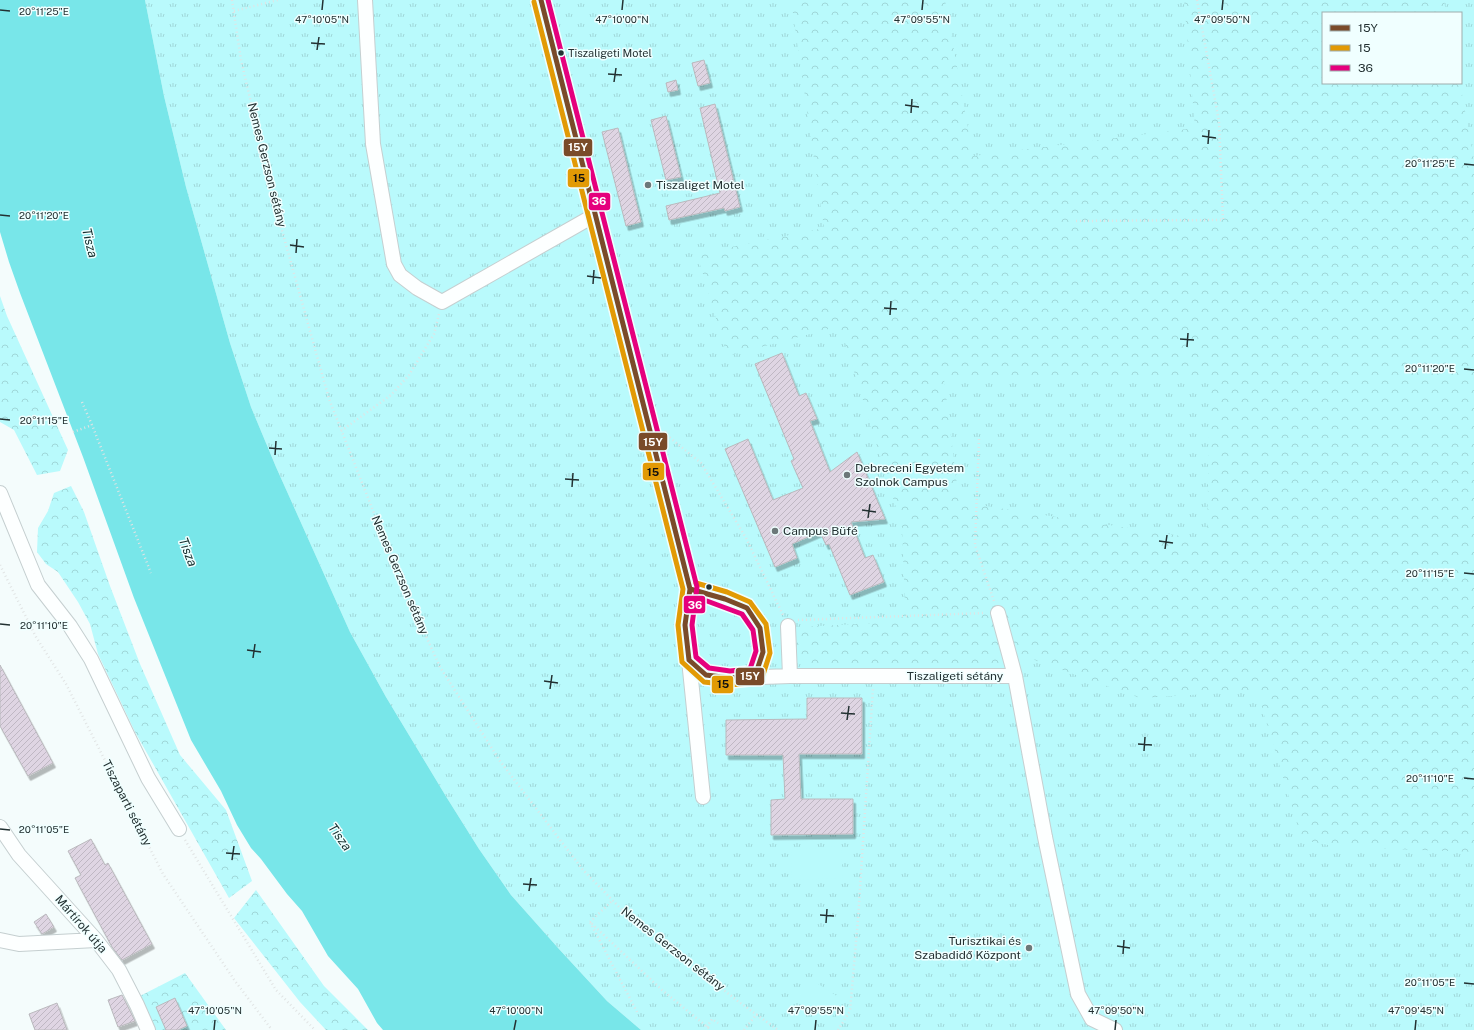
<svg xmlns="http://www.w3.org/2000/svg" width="1474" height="1030" font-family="'Public Sans',sans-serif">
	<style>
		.grass { fill: url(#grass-tufts); fill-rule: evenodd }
		.forest { fill: url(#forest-crowns); fill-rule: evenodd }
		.pitch { fill: #b9fafc }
		.water { fill: #78e6e9 }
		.building { fill: url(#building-hatch); stroke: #bab9bd; filter: url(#shadow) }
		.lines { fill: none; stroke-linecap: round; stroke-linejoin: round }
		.minor-casing { stroke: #c5cfd0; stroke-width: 16 }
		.path { stroke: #e1e4e4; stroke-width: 2.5; stroke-dasharray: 1 3; stroke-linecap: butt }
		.minor { stroke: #fdffff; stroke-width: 14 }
		.bus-1-casing { stroke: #f0ffff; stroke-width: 8 }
		.bus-2-casing { stroke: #f0ffff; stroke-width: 8 }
		.bus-3-casing { stroke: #f0ffff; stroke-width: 8 }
		.bus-1 { stroke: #7a4b2a; stroke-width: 5 }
		.bus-2 { stroke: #e29a05; stroke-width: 5 }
		.bus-3 { stroke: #e5007d; stroke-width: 5 }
		.ticks { fill: none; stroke: #233132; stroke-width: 1.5 }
		.bus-dot { fill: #233132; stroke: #f0ffff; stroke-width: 1.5 }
		.poi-dot { fill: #6c7879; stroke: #f0ffff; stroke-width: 1.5 }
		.labels { text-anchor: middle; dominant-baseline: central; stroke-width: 3; stroke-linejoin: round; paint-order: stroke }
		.bus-label { font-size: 11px; fill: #233132; stroke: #f0ffff; text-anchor: start }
		.street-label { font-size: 12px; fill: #233132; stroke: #f0ffff }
		.poi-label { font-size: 12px; fill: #233132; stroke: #f0ffff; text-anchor: start }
		.water-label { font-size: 13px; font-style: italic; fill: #162f2f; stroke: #f0ffff }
		.ticks-label { font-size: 10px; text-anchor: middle; fill: #233132; stroke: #f0ffff; stroke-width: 3; stroke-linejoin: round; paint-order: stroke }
		.line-badge { stroke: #f0ffff; stroke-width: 1.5 }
		.badge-label { font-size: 11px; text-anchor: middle; font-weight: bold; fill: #fff }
		.pale-badge-label { font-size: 11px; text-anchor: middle; font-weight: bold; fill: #111 }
	</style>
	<defs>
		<pattern id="grass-tufts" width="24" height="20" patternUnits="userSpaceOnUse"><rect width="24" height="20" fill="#b9fafc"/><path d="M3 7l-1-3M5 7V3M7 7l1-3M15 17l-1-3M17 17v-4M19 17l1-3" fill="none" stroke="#9fd7d8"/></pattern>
		<pattern id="forest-crowns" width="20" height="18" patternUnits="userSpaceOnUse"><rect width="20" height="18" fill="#b9fafc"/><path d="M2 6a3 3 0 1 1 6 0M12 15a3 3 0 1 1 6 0" fill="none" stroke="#9fd7d8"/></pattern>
		<pattern id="building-hatch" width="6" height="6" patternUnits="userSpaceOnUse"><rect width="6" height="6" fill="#dfd5e3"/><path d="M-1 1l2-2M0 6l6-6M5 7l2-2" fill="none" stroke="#bfb7c3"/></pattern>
		<filter id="shadow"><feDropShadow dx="2.5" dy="4.5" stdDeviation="0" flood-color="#0004"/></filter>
	</defs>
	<rect width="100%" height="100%" fill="#f4fcfc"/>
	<path class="grass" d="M145 0H1474V1030H641L607 1001 559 949 511 895 479 849 447 798 386 697 350 632 276 467 251 407 230 343 186 187 164 96ZM1323 13H1461V83H1323Z"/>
	<path class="forest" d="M791 0H945L973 156 1195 128 1184 0H1444L1446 13H1323V83H1460L1474 160V852L1339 847 1302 840 1257 691 1140 698 1029 658 1003 670 817 667 796 652 799 627 896 622 905 605 902 527 840 326 727 356 697 254 824 228ZM944 379 1210 380 1207 540 959 502Z
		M0 296 7 316 68 450 60 471 37 475 14 430 0 422Z
		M71 486 84 512 110 586 140 664 180 755 226 810 252 881 229 898 135 732 98 654 90 624 78 602 58 572 46 564 37 552 38 528 48 511 54 493Z
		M256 890 324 986 368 1030H326L300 1002 234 918Z
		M185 973 226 1030H153L140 996Z"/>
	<path class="pitch" d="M841 846 843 878 792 880 791 850Z
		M812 980 843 1000 831 1019 800 1000Z"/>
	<path class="water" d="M0 0H145L164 96 186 187 230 343 251 407 276 467 350 632 386 697 447 798 479 849 511 895 559 949 607 1001 641 1030H383L377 1023 358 989 328 956 302 911 287 894 261 859 251 848 237 825 221 791 191 740 134 598 83 457 20 293 9 262 0 232Z"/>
	<path class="building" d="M704 60 710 83 698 86 692 63Z
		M676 80 678 90 668 92 666 83Z
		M715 104 740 207 725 211 724 208 669 220 666 206 720 193 700 108Z
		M666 116 681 177 666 180 651 120Z
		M618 128 641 222 626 226 602 132Z
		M782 353 799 396 806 393 817 419 810 421 830 472 857 452 885 519 851 522 865 558 873 555 884 582 850 595 829 544 826 545 820 532 792 544 797 558 775 567 725 449 748 439 773 500 803 488 791 461 794 459 755 364Z
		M0 665 53 763 28 776 0 726Z
		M807 698H862V754H799L801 799H853V834L771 835V800L785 799 783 755H726V720L807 719Z
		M91 839 105 865 108 863 152 944 122 960 112 947 75 878 81 875 68 851Z
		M46 914 54 927 42 934 34 922Z
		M122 995 135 1021 118 1027 108 1000Z
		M175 998 187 1026 178 1030H166L156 1007Z
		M57 1003 67 1030H35L29 1014Z"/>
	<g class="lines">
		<g class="minor-casing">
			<path id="minor" d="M365 0 373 144 394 264 400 275 417 288 442 302 595 215
				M541 0 690 589 685 625 689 660 706 675 730 678 790 676H1015L1045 837 1078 994 1092 1019 1115 1030
				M0 493 38 585 70 626 91 659 148 778 179 829
				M690 589 725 599 747 608 760 628 763 652 755 676
				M998 613 1015 676
				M788 626 790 676
				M689 660 703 797
				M0 827 19 855 96 940 119 970 137 1005 148 1030
				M0 940 19 944 96 940"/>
		</g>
		<path class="path" d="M232 0 241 60 276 209 329 399 400 579 440 667 500 761 583 870 625 913 739 1002 778 1030
			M234 11 278 0
			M1076 221 1223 220 1219 122 1197 0
			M82 402 92 425 151 573
			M341 431 391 395 409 375 434 334 439 314
			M665 431 669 437 701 463 746 538 783 615
			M73 432 92 425
			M979 439 975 545 994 601
			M0 565 36 637 66 684 163 874 235 981 272 1030
			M798 620 985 613
			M185 840 276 990 315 1030
			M590 922 613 900
			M637 1012 590 922 662 990 711 1030
			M707 1027 712 1019 718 1023
			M744 1030 757 1014
			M838 1030 850 1011 858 919 873 688"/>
		<use href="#minor" class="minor"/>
		<g class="bus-1-casing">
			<path id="bus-1" d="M541 0 690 589
				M690 589 725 599 747 608 760 628 763 652 755 676 730 678 706 675 689 660 685 625Z"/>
		</g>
		<g class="bus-2-casing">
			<path id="bus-2" d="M534 2 683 589 678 625 682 662 704 682 730 685 759 682 762 678 770 653 766 624 750 602 727 592 696 583"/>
		</g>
		<g class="bus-3-casing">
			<path id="bus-3" d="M548 0 697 587 692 625 696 657 709 668 730 671 750 669 756 651 753 630 742 614 707 601"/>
		</g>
		<use href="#bus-1" class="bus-1"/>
		<use href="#bus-2" class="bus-2"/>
		<use href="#bus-3" class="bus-3"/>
	</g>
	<path class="ticks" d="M0 10 10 11M322 10 323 0M622 10 623 0M922 10 923 0M1222 10 1223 0M311 43 325 44M317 50 319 37M608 74 622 75M614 82 616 68M905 105 919 107M911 113 912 99M1202 136 1216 138M1208 144 1209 130M1464 164 1474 165M0 215 10 216M290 245 304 247M296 253 297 239M587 276 601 278M593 284 594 270M884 308 897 309M890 315 891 301M1180 339 1194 340M1187 347 1188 333M1464 369 1474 370M0 419 10 420M269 448 282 449M275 455 276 441M565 479 579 480M572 487 573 473M862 510 876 512M868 518 870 504M1159 541 1173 543M1165 549 1167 535M1464 573 1474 574M0 624 10 625M247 650 261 652M253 658 255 644M544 681 558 683M550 689 552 675M841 713 855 714M847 720 849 706M1138 744 1152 745M1144 751 1145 737M1464 778 1474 779M0 829 10 830M226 853 240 854M232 860 234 846M523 884 537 885M529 891 531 878M820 915 834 916M826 923 827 909M1117 946 1130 948M1123 954 1124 940M1464 983 1474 984M214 1030 215 1020M514 1030 516 1020M815 1030 816 1020M1115 1030 1116 1020M1415 1030 1416 1020"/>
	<g class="bus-dot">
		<circle cx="561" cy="53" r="3.5"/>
		<circle cx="709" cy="587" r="3.5"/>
	</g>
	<g class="poi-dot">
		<circle cx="648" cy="185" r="4"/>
		<circle cx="847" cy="475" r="4"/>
		<circle cx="775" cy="531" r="4"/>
		<circle cx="1029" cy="948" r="4"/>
	</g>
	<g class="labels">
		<g class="bus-label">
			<text x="568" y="53">Tiszaligeti Motel</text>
		</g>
		<g class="street-label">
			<text transform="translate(267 165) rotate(76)">Nemes Gerzson sétány</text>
			<text transform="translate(400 575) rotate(67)">Nemes Gerzson sétány</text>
			<text x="955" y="676">Tiszaligeti sétány</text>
			<text transform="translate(127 803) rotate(63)">Tiszaparti sétány</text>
			<text transform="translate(81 924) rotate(49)">Mártírok útja</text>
			<text transform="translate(673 949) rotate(38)">Nemes Gerzson sétány</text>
		</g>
		<g class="poi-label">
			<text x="656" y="185">Tiszaliget Motel</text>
			<text x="855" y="468">Debreceni Egyetem<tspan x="855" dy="14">Szolnok Campus</tspan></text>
			<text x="783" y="531">Campus Büfé</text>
			<text x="1021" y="941" text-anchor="end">Turisztikai és<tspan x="1021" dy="14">Szabadidő Központ</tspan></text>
		</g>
		<g class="water-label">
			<text transform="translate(90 243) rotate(76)">Tisza</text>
			<text transform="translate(188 552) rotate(69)">Tisza</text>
			<text transform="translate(340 837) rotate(54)">Tisza</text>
		</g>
	</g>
	<g class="ticks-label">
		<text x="44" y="15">20°11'25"E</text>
		<text x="322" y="23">47°10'05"N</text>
		<text x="622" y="23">47°10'00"N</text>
		<text x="922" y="23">47°09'55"N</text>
		<text x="1222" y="23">47°09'50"N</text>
		<text x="1430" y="167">20°11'25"E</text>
		<text x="44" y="219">20°11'20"E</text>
		<text x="1430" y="372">20°11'20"E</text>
		<text x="44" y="424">20°11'15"E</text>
		<text x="1430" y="577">20°11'15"E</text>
		<text x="44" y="629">20°11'10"E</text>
		<text x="1430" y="782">20°11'10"E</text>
		<text x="44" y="833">20°11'05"E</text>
		<text x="1430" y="986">20°11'05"E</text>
		<text x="215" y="1014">47°10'05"N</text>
		<text x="516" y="1014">47°10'00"N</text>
		<text x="816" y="1014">47°09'55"N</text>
		<text x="1116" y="1014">47°09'50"N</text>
		<text x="1416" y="1014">47°09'45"N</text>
	</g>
	<g class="line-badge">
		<rect x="563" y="138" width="30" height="19" rx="4" fill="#7a4b2a"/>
		<rect x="567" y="168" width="23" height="20" rx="4" fill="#e29a05"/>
		<rect x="588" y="192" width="23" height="19" rx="4" fill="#e5007d"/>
		<rect x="638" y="432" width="30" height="19" rx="4" fill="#7a4b2a"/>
		<rect x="642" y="462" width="23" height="19" rx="4" fill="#e29a05"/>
		<rect x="683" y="595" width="23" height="19" rx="4" fill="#e5007d"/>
		<rect x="735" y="667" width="30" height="19" rx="4" fill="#7a4b2a"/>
		<rect x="711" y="675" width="23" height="19" rx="4" fill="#e29a05"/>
	</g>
	<g class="badge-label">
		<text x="578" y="151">15Y</text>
		<text x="599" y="205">36</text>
		<text x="653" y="446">15Y</text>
		<text x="695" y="609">36</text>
		<text x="750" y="680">15Y</text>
	</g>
	<g class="pale-badge-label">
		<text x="579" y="182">15</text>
		<text x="653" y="476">15</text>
		<text x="723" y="688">15</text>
	</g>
	<rect x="1322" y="12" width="140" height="72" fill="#f0ffff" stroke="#9eadad"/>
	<rect x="1330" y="25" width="20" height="6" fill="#7a4b2a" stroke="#9eadad"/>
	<text x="1358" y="32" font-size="12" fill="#233132">15Y</text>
	<rect x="1330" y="45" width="20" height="6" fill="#e29a05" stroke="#9eadad"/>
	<text x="1358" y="52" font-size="12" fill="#233132">15</text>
	<rect x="1330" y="65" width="20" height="6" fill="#e5007d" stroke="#9eadad"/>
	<text x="1358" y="72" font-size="12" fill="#233132">36</text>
</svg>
